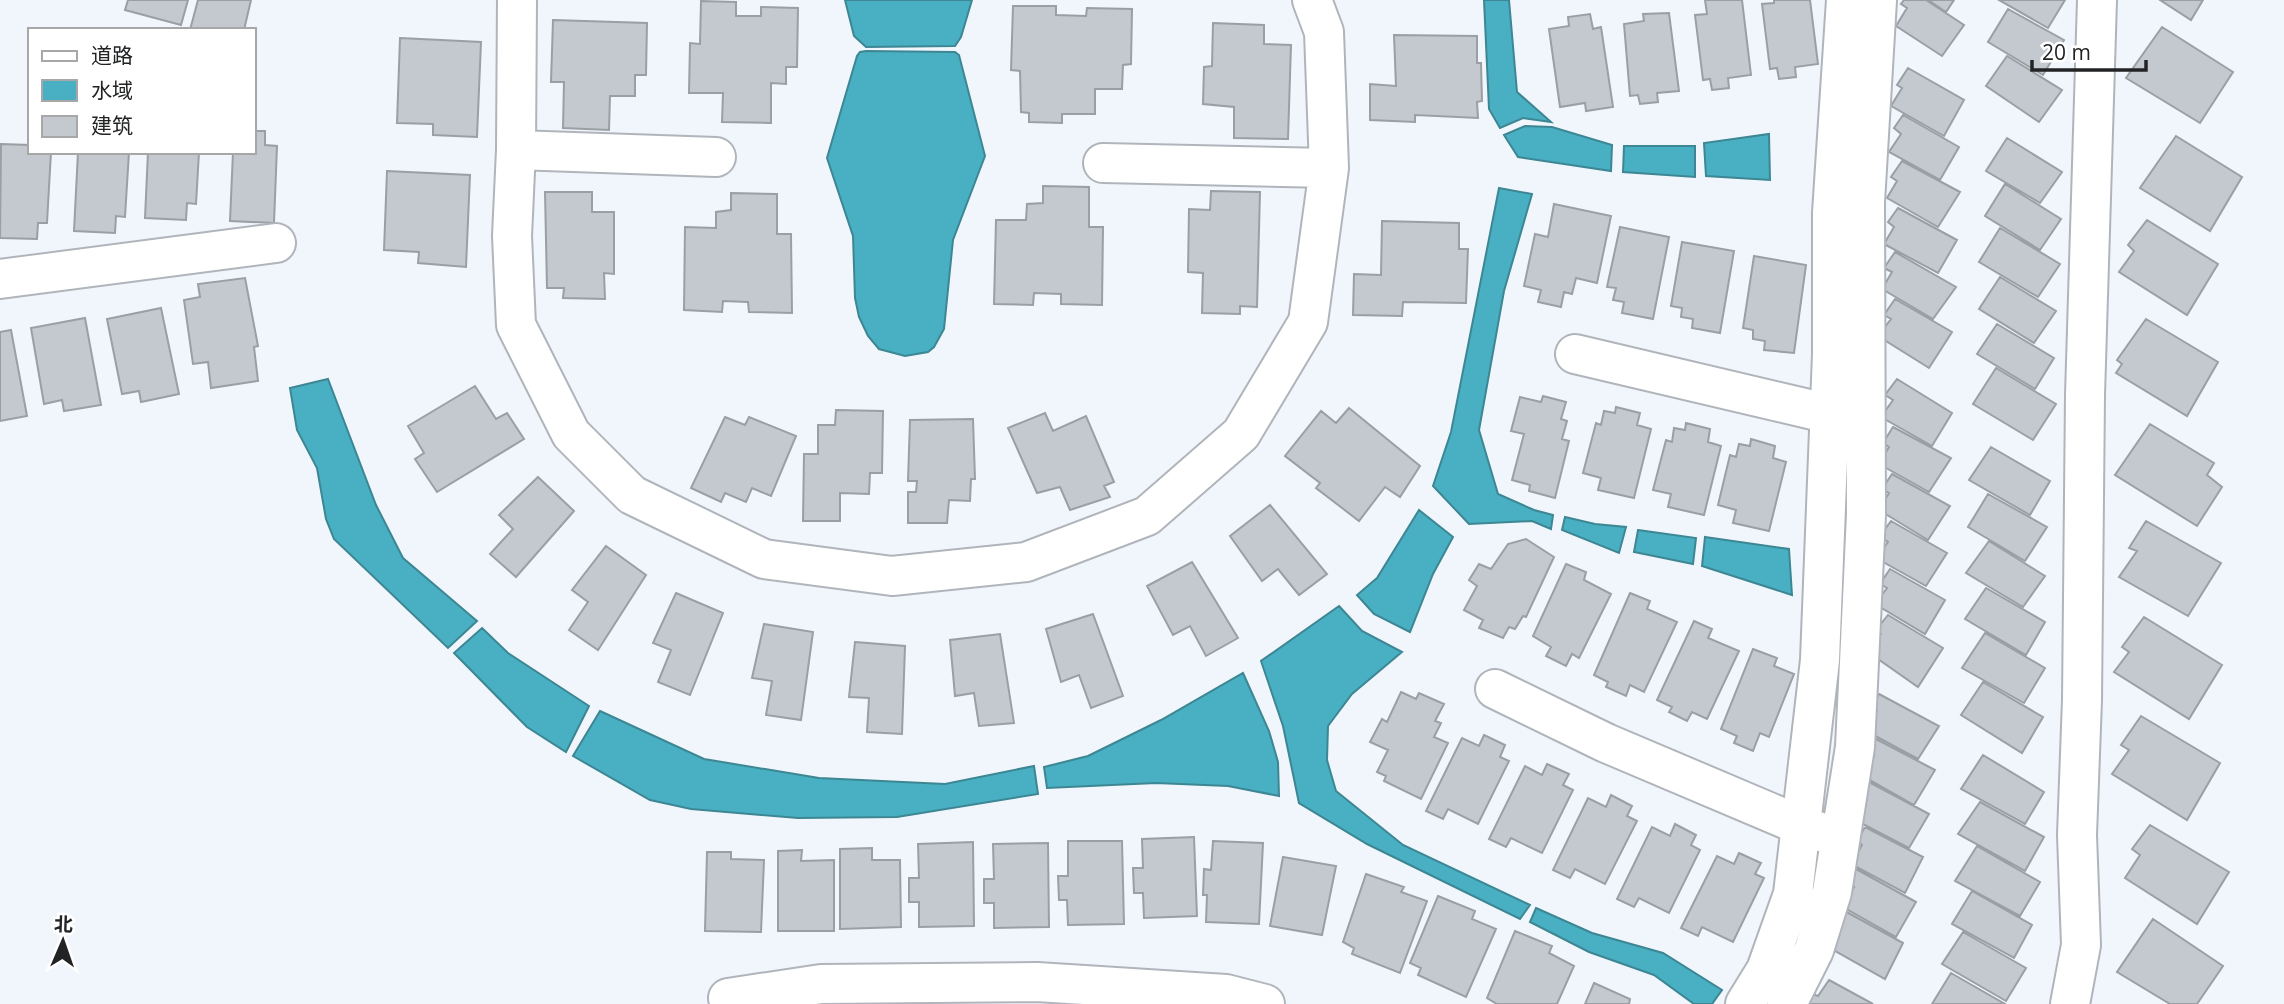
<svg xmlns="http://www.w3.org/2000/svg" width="2284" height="1004" font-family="'Open Sans','Noto Sans SC',sans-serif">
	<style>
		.water { fill: #48b0c2; stroke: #3d8693; stroke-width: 2 }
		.building { fill: #c4c9cf; stroke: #9a9fa4; stroke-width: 2 }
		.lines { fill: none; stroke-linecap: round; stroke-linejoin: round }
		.street-casing { stroke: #b0b5bb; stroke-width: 42 }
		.street { stroke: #fff; stroke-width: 38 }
	</style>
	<rect width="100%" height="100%" fill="#f1f6fc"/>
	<path class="water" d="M845 0H972L961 37 955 46 866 47 854 36Z
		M1484 0H1509L1517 92 1551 122 1523 118 1500 128 1489 109Z
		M866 51 955 52 959 55 985 156 953 240 944 329 934 347 928 352 905 356 879 349 868 336 859 317 855 298 853 236 827 158 857 56 860 52Z
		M1525 126 1552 127 1612 145 1611 171 1518 157 1504 135Z
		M1769 134 1770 180 1706 176 1704 143Z
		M1624 146H1695V177L1623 172Z
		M1499 188 1532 194 1504 291 1479 430 1498 494 1534 510 1553 515 1551 529 1532 521 1469 524 1433 486 1451 432Z
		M328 379 376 505 403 558 477 621 448 648 334 539 326 519 317 468 297 430 290 388Z
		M1419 510 1453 537 1433 574 1410 632 1374 614 1357 595 1377 578Z
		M1565 517 1595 524 1626 527 1619 553 1562 530Z
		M1638 530 1696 538 1693 564 1634 552Z
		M1705 537 1789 549 1792 595 1702 566Z
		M1339 606 1362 631 1402 652 1352 694 1328 726 1327 760 1336 791 1403 845 1530 905 1520 919 1367 844 1299 803 1283 726 1261 661Z
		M482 628 508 653 589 706 566 752 527 727 454 653Z
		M1243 673 1269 731 1278 762 1279 796 1228 786 1156 783 1047 788 1044 767 1088 756 1161 720Z
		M600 711 704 759 819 778 945 784 1034 766 1038 794 897 817 798 818 691 809 650 800 573 756Z
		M1536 908 1592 933 1663 953 1722 990 1712 1004H1694L1654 975 1589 952 1530 922Z"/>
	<path class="building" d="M128 0H188L181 25 125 10Z
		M198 0H251L244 30H190Z
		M1705 0H1742L1751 75 1728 78 1729 88 1712 90 1710 79 1703 80 1695 15 1707 14Z
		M1774 0H1810L1818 64 1795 67 1796 77 1779 79 1777 68 1770 69 1762 4 1774 3Z
		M1904 0H1926L1964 25 1942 56 1896 26 1907 8 1901 4Z
		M1928 0H1954L1946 12Z
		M1999 0H2065L2048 28Z
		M2160 0H2203L2191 20Z
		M701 1 736 2V16H761V7L798 8 797 67H786V84L771 83V123L722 122 723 93H689L690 43 700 44Z
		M1013 6H1056V15L1086 16 1087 8 1132 9 1131 64 1123 65 1122 89H1095V114H1062V123L1029 122V113L1021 112 1020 71 1011 70Z
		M2008 9 2064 40 2043 75 1988 42Z
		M1669 13 1679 91 1657 93 1658 102 1640 104 1638 95 1630 96 1624 24 1644 21 1643 14Z
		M1590 14 1593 29 1601 27 1613 107 1586 111 1585 103 1560 107 1549 29 1569 26 1568 17Z
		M553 20 647 23 646 75H635V96H610L609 130 563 128 564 82H551Z
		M1213 23 1264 25V44L1291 45 1288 139 1234 138V107L1203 104 1204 67 1212 66Z
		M2162 27 2233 72 2200 123 2126 78Z
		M1394 35 1477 36V63H1481L1482 101 1477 102 1478 118 1415 115V122L1370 120V84L1396 86Z
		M400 38 481 42 477 137 433 135V124L397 123Z
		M2007 56 2062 90 2039 122 1986 86Z
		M1908 68 1964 100 1944 136 1891 106 1902 88 1897 85Z
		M1903 115 1959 147 1940 180 1889 152 1901 134 1894 128Z
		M254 131H265V145L277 146 274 223 230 221 233 152H254Z
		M2176 136 2242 177 2210 231 2140 188Z
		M2007 138 2062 172 2040 203 1986 171Z
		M1 144 30 145V152H51L47 223H38L37 239 0 238Z
		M78 152H129L125 217 116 216 115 233 74 231Z
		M148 152H199L196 204 187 203 186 220 145 218Z
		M1902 161 1960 192 1938 227 1887 198 1897 181 1891 177Z
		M387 171 470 175 466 267 418 263 419 252 384 250Z
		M2005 184 2061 219 2040 250 1985 216Z
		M1043 186 1089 187V227H1103L1102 305 1061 304V294L1034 293 1033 305 994 304 996 220H1026L1027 204 1043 203Z
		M1211 191 1260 192 1257 307 1240 306V314L1202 313 1203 273 1188 272 1189 209 1210 210Z
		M545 192H592V212H614V274L604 273 605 299 563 298 564 288H547Z
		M731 193 777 194V234H791L792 313 749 312 748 302 723 301 722 312 684 310 685 227 716 228V212L731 210Z
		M1554 204 1611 216 1597 283 1576 278 1572 294 1564 292 1561 307 1538 302 1541 290 1524 286 1535 234 1548 237Z
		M1898 208 1957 240 1938 273 1884 244 1894 227 1888 222Z
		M2147 220 2218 264 2187 315 2119 272 2134 251 2128 245Z
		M1382 221 1459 223V249H1468L1466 303 1403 302 1402 316 1353 315 1354 274 1381 275Z
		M1620 227 1669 237 1653 319 1622 313 1624 302 1613 300 1616 288 1607 287Z
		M2000 228 2060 264 2038 297 1979 262Z
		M1682 242 1734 251 1720 333 1692 328 1693 319 1681 317 1682 308 1671 306Z
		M1895 252 1956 287 1933 319 1882 289 1892 272 1884 268Z
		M1754 256 1806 265 1794 353 1764 350 1765 341 1753 339V330L1743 328Z
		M2000 277 2056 311 2034 343 1979 309Z
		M245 278 258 346 254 347 258 381 211 388 208 362 193 364 184 300 200 297 198 284Z
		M1895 299 1952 332 1929 368 1878 336 1891 319 1884 315Z
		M161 308 179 394 141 402 139 391 122 394 107 319Z
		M85 318 101 405 64 411 62 400 44 404 31 328Z
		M2146 319 2218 362 2187 416 2116 373 2122 364 2117 360Z
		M1997 324 2054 358 2035 389 1977 354Z
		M11 330 27 416 0 421V332Z
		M1996 368 2056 404 2033 440 1973 404Z
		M1897 379 1952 413 1932 446 1881 417 1893 400 1885 395Z
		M475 386 496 419 507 413 524 439 437 492 415 459 424 453 408 426Z
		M1543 396 1566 402 1561 419 1567 421 1562 439 1569 441 1555 498 1529 491 1530 485 1512 480 1524 434 1511 431 1520 397 1541 402Z
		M1616 407 1640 413 1637 425 1651 429 1634 498 1598 490 1601 478 1583 473 1596 423 1601 425 1604 411 1615 413Z
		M1349 408 1420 466 1400 497 1385 487 1359 521 1316 488 1320 483 1285 456 1321 411 1336 423Z
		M836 410 883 411 882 473H870L869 494 840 493V521H803L804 454H818V425H835Z
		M1045 413 1053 431 1086 416 1114 482 1104 486 1110 497 1070 510 1060 487 1037 493 1008 428Z
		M725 417 745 425 749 417 796 436 771 496 752 488 746 502 725 493 721 502 691 488Z
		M973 419 975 479H971L970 501 949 500 947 523H908V492H916L917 481H908L910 420Z
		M1686 423 1710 429 1708 442 1721 446 1704 515 1668 507 1671 494 1653 490 1666 440 1672 442 1674 428 1685 430Z
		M2150 424 2214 463 2207 475 2222 487 2197 526 2115 475Z
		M1893 427 1951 458 1929 492 1879 464 1889 447 1883 443Z
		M1751 439 1775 446 1773 458 1786 462 1769 531 1733 523 1736 510 1718 505 1730 455 1736 457 1739 444 1750 446Z
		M1991 447 2050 481 2030 515 1969 480Z
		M1892 474 1950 506 1928 540 1879 510 1889 493 1882 489Z
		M538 477 574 511 516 577 490 554 513 529 499 515Z
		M1988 494 2047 527 2025 561 1968 527Z
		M1270 505 1327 574 1299 595 1278 569 1262 581 1230 536Z
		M1891 521 1947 553 1926 586 1876 558 1888 542 1880 536Z
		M2146 521 2221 563 2188 616 2119 577 2137 551 2129 548Z
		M1526 539 1554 557 1526 617 1523 616 1515 629 1509 627 1503 638 1479 628 1483 620 1464 610 1477 586 1469 580 1479 564 1491 569 1508 544Z
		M1989 541 2045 576 2023 607 1966 573Z
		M606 546 646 575 598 650 569 630 588 602 572 590Z
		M1192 562 1238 638 1206 656 1190 626 1173 635 1147 586Z
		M1566 564 1586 572 1584 580 1611 594 1579 658 1572 654 1566 666 1546 656 1551 647 1533 636Z
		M1890 569 1945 600 1925 634 1875 604 1887 588 1880 584Z
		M1986 588 2045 622 2026 655 1965 619Z
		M676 593 723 613 690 695 658 682 671 650 653 643Z
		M1630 593 1650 601 1647 609 1677 622 1644 692 1630 685 1626 696 1606 687 1608 682 1594 675Z
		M1093 614 1123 696 1091 708 1079 675 1061 682 1046 629Z
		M1888 615 1943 648 1918 687 1868 652 1881 634 1876 630Z
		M2144 617 2222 665 2189 719 2114 672 2129 652 2122 647Z
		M1694 621 1712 629 1708 638 1739 651 1707 719 1692 712 1687 721 1669 712 1672 707 1657 700Z
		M764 624 813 632 801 720 766 715 772 681 752 678Z
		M1985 633 2045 668 2024 703 1962 668Z
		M1000 634 1014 723 979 726 974 693 955 696 950 640Z
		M855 642 905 646 902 734 867 732 869 698 849 697Z
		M1753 649 1777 658 1774 666 1794 674 1769 737 1760 733 1753 751 1734 743 1737 736 1721 729Z
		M1983 682 2043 717 2022 753 1961 715Z
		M1401 692 1416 699 1419 693 1444 704 1435 721 1441 723 1434 737 1448 743 1421 799 1384 781 1386 776 1377 772 1388 750 1370 742 1382 719 1387 722Z
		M1879 694 1939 726 1918 759 1866 731 1877 711 1871 708Z
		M2141 716 2220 763 2187 820 2112 774 2129 750 2121 745Z
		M1484 735 1505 745 1500 757 1509 761 1478 824 1448 809 1443 819 1426 811 1462 738 1479 746Z
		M1876 739 1935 770 1914 805 1863 776 1874 756 1868 753Z
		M1983 755 2044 792 2025 824 1961 789Z
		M1547 764 1569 774 1563 785 1573 790 1542 853 1511 838 1506 847 1489 839 1525 766 1542 775Z
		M1869 782 1929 814 1909 848 1855 820 1867 800 1861 797Z
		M1611 795 1632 806 1627 816 1637 821 1605 884 1575 869 1570 878 1553 870 1588 798 1606 807Z
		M1980 802 2044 837 2025 871 1958 834Z
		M1675 824 1696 835 1691 845 1700 850 1669 913 1639 898 1634 907 1617 899 1652 827 1670 836Z
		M2150 825 2229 872 2197 924 2125 878 2140 855 2132 849Z
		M1865 827 1923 857 1905 893 1851 864 1862 845 1857 841Z
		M1194 837 1197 916 1144 918 1143 893H1134L1133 868H1143L1142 839Z
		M1068 841H1122L1124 924 1068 925 1067 900H1059L1058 876H1068Z
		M1213 841 1263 843 1259 924 1206 922 1207 895H1203L1204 869 1211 870Z
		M973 842 974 926 919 927V902H909V878H919L918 844Z
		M1048 843 1049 927 994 928V903H984V879H994L993 844Z
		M1977 846 2040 882 2020 916 1955 881Z
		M872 848V860H900L901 927 840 929V849Z
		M802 850 801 861 834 860V931H778V851Z
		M707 852H731V859L764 860 761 932 705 931Z
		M1739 853 1761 863 1755 874 1764 878 1733 942 1702 927 1698 936 1681 928 1717 856 1734 864Z
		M1283 857 1336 866 1322 935 1270 926Z
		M1856 869 1916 902 1896 937 1843 907 1854 887 1848 884Z
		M1366 874 1404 887 1401 892 1427 901 1400 973 1352 954 1354 948 1343 942Z
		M1972 891 2032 925 2014 958 1952 924Z
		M1438 896 1475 911 1472 919 1496 929 1466 997 1418 975 1421 968 1410 963Z
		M1843 910 1903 943 1885 979 1830 948 1841 928 1835 925Z
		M2153 919 2223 966 2197 1004H2170L2117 972Z
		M1515 931 1552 946 1549 953 1574 966 1557 1004H1497L1487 998Z
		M1963 932 2026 968 2006 1001 1942 964Z
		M1951 973 2005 1004H1932Z
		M1829 980 1873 1004H1806L1812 994 1818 996Z
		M1594 983 1630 999 1629 1004H1585Z"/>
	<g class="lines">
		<g class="street-casing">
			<path id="street" d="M517 0 516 150 512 236 516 325 571 434 632 495 764 559 892 576 1026 562 1147 516 1241 434 1308 322 1329 168 1324 32 1312 0
				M516 150 716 157
				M1103 163 1329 168
				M0 279 276 243
				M1575 354 1830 414 1855 413
				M1495 689 1606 743 1802 826 1824 833
				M728 998 821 984 1037 982 1226 994 1265 1004
				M1745 1004 1766 970 1793 894 1820 660 1832 354V213L1846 0
				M1787 1004 1814 950 1832 892 1855 747 1866 515 1865 202 1877 0
				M2070 1004 2081 945 2077 835 2082 700 2085 395 2097 0"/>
		</g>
		<use href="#street" class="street"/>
	</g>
	<rect x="28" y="28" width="228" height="126" fill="#ffffff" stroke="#a7a7a8" stroke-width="2"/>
	<rect x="42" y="51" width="35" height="10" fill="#ffffff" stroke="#a7a7a8" stroke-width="2"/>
	<text x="91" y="63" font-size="21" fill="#222325">道路</text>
	<rect x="42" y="80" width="35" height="21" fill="#48b0c2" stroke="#a7a7a8" stroke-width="2"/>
	<text x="91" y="98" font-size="21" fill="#222325">水域</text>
	<rect x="42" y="116" width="35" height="21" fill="#c4c9cf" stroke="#a7a7a8" stroke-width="2"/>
	<text x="91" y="133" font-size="21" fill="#222325">建筑</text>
	<g transform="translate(63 941) rotate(2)" stroke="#ffffff" stroke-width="5" paint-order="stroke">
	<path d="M0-5L12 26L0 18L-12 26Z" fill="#222325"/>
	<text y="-10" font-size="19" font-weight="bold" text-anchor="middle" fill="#222325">北</text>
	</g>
	<path d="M2032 60v10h114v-10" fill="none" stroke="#222325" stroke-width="3.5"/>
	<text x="2042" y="60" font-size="21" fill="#222325" stroke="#ffffff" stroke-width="5" paint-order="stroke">20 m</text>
</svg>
